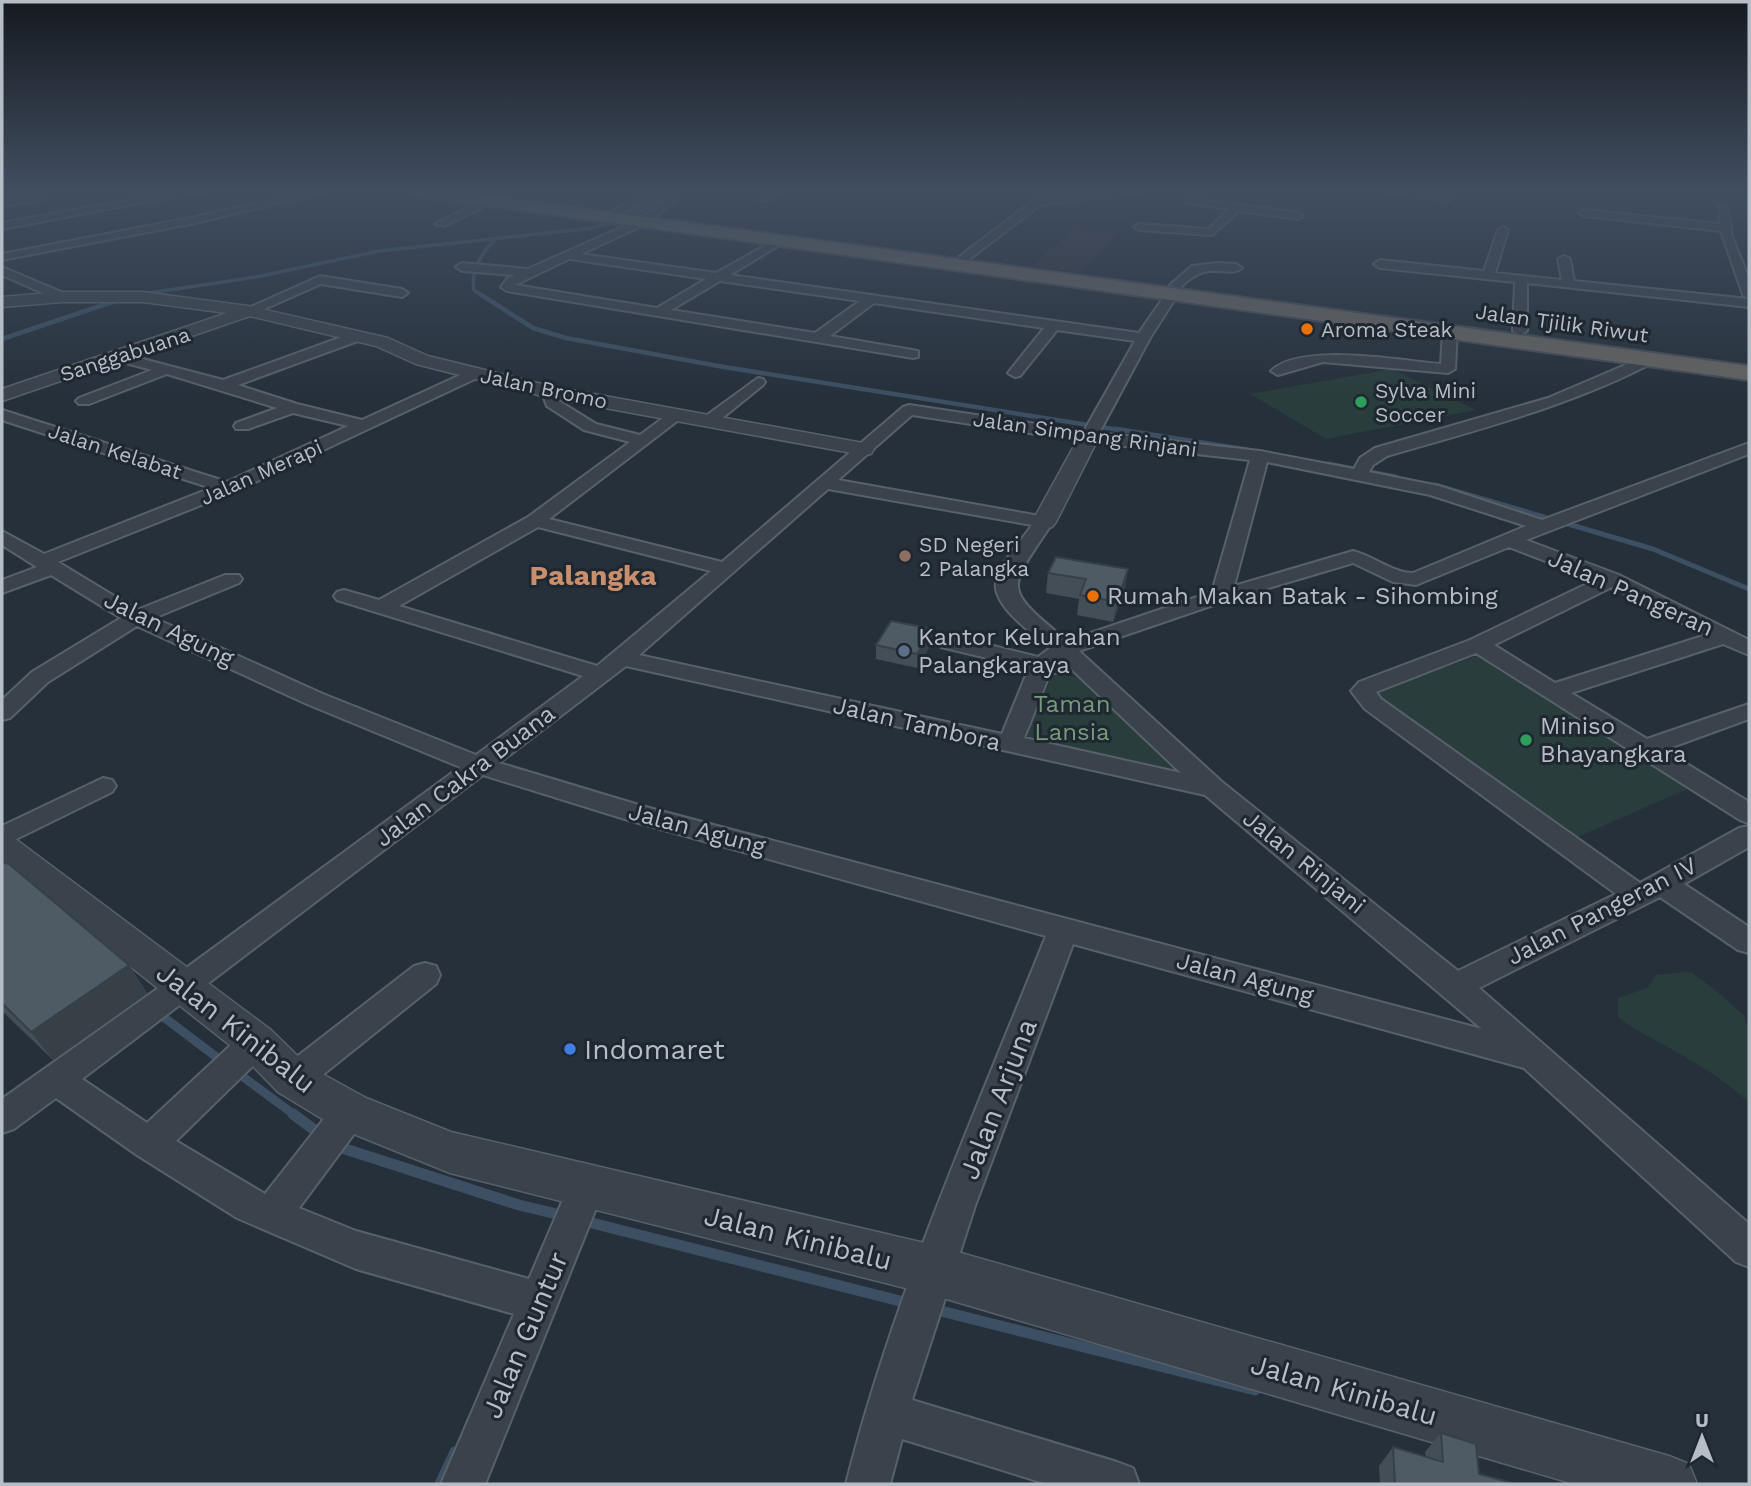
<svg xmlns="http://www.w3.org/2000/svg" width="1751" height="1486" font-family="'Work Sans',sans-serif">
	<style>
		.medical { fill: #353440 }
		.green { fill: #293d3d }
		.water { fill: #3d4f62 }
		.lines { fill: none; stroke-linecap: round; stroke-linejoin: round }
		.stream-far4 { stroke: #3d4f62; stroke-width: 3.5 }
		.stream-far3 { stroke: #3d4f62; stroke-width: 4.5 }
		.stream-far2 { stroke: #3d4f62; stroke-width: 5 }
		.stream-far1 { stroke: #3d4f62; stroke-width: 9 }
		.stream { stroke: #3d4f62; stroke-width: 11 }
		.minor-casing { stroke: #586069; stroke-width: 4 }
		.tertiary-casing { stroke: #586069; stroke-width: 3 }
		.trunk-casing { stroke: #454d56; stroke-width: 4 }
		.minor { fill: #3a424b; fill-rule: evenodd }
		.tertiary { fill: #3a424b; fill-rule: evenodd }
		.trunk { fill: #646361; fill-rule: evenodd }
		.wall { fill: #434e57 }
		.shaded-wall { fill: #374047 }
		.building { fill: #4e5b65; stroke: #374047; stroke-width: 2 }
		.food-dot { fill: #e8710a; stroke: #1f2730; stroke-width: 2.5 }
		.leisure-dot { fill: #2e9e5b; stroke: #1f2730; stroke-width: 2.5 }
		.education-dot { fill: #8d6e63; stroke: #1f2730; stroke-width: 2.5 }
		.service-dot { fill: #5c6f8a; stroke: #1f2730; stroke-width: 2.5 }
		.shop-dot { fill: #3f7fe0; stroke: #1f2730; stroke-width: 2.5 }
		.labels { text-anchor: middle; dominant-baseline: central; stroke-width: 6; stroke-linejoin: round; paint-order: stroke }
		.far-street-label { font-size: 21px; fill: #b5bdc6; stroke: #1f2730 }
		.far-poi-label { font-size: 21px; fill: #b5bdc6; stroke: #1f2730; text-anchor: start }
		.street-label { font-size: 24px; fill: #b5bdc6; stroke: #1f2730 }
		.poi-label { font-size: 24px; fill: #b5bdc6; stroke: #1f2730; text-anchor: start }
		.park-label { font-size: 24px; fill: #769a7c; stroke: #1f2730 }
		.quarter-label { font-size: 28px; font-weight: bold; fill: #c98f6d; stroke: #1f2730 }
		.near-street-label { font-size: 28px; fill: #b5bdc6; stroke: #1f2730 }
		.near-poi-label { font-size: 28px; fill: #b5bdc6; stroke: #1f2730; text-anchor: start }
	</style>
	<rect width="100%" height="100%" fill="#26303b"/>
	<path class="medical" d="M1074 229 1117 233 1079 272 1032 266Z"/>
	<path class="green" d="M1392 369 1476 410 1326 439 1250 394Z
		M1483 654 1694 786 1571 840 1367 695Z
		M1062 674 1080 678 1179 767 1180 771 1170 774 1034 744 1028 737 1029 730 1052 676Z
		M1685 972 1692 973 1714 989 1744 1015 1749 1031V1102C1731 1087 1713 1073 1692 1061 1667 1045 1641 1035 1618 1017V998L1647 988 1656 975Z"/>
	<path class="water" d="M662 190H679C649 210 623 226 587 229L628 211Z"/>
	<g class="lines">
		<path class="stream-far4" d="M390 190 417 194
			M142 294 256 277 379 251 594 228
			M483 296 474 290C470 269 483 252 497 237"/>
		<path class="stream-far3" d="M480 294 533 328 566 338 724 367 1126 431
			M2 339 121 299"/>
		<path class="stream-far2" d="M1115 429 1248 450
			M1328 464 1396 477
			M1435 485 1653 549 1749 589"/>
		<path class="stream-far1" d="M157 1012 223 1062
			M235 1071 296 1116"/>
		<path class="stream" d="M293 1114 321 1135
			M336 1146 519 1205 565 1216
			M584 1221 908 1303
			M933 1309 1255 1390
			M440 1484 455 1452"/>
		<g class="minor-casing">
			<path id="minor" d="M185 190H208L2 229V223Z
				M314 190H333L195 223 2 260V254L195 217Z
				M649 190H661L616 217 607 215Z
				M678 190H689L646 224 581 254 716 273 777 239 781 240V244L730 275 1139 333 1168 291H1176L1178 294 1150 338 1099 433 1260 451 1354 469 1360 458 1375 448 1548 398 1651 354 1656 355V361C1571 406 1479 429 1387 456L1373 465 1369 472 1439 486 1542 520 1749 443V454L1526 540 1619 575 1749 640V655L1723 644 1571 693 1647 739 1749 704V719L1664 750 1749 802V823L1740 820 1476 653 1376 692 1381 699 1640 883 1739 828 1749 826V847L1684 884 1749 927V953L1738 950 1660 897 1479 988 1749 1224V1267L1736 1262 1524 1068 1073 944 976 1203 912 1400 1117 1462 1133 1468 1139 1484H1047L902 1439 890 1484H846C893 1297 974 1116 1046 936L628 820 483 775 82 1079 147 1123 245 1032 256 1028 267 1032 272 1042 267 1052 176 1141 265 1194 338 1101 350 1097 362 1101 367 1112 362 1123 299 1208 356 1231 529 1279 574 1174 587 1169 600 1174 605 1186 485 1484H441L514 1314 356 1269 237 1218 137 1155 56 1098 14 1129 2 1133V1099L174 977 460 767 307 704 137 626 48 682 10 718 2 720V700L32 672 121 618 51 575 2 593V580L37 567 2 545V531L44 554 211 488 2 420V410L227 482 348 426 293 413 248 429H236L234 426 236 423 277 408 167 374 89 404H79L76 401 79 398 152 370 111 359V353L116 352 223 380 353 333H363V339L238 385 297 404 362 420 469 371H479L481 374 479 377 234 492 58 562 137 610 225 575H239L242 579 239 583 154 618 323 694 476 755 583 676 337 600 334 596 337 592 344 590 379 600 528 517 630 442 584 430 547 406 542 392 545 389H555L559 401 596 424 640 435 671 412H683L685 415 549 519 722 562 903 407 909 405 1084 431 1135 341 1057 330 1020 376 1015 377 1008 373 1044 328 874 303 830 336 918 351V357L913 358 507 291 501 287 508 278 515 275 462 271 456 267 462 263 528 269 638 220ZM569 259H570L706 279 657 308 515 285ZM720 281 860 301 815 333 671 310ZM912 415 1089 442 1250 460 1212 592 1067 641C1001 586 1007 591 1053 522L1051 518 838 480ZM1267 462 1430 495 1526 526 1413 573C1393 573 1373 556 1353 551L1234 586ZM828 489 1032 525C1021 542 1000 562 996 582 992 606 1034 635 1050 648L1038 657 949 635 941 637 938 642 941 647 1029 668 1002 734 639 655ZM538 527 711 571 597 666 399 606ZM1509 547 1595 580 1470 640 1359 682 1351 691 1365 709 1616 894 1458 971 1222 782 1079 651 1228 600 1353 563 1393 582 1416 585ZM1612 587 1706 635 1555 683 1494 645ZM1062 660 1181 773 1024 738 1050 673H1065L1068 668 1060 662ZM626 666 1205 795 1482 1029 642 806 499 763Z
				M771 190H783L768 200H760V196Z
				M1047 190H1058L1049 198 1119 190H1152L1040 205 967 261H959V257Z
				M1197 190H1208L1199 199 1298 213 1303 216 1298 219 1239 211 1212 235 1139 230 1134 227 1139 224 1209 229 1229 209 1187 203V199Z
				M1381 190H1409L1444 195 1450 190H1460L1449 201Z
				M39 195 43 196V200L2 206V200Z
				M486 199 495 201 444 226 435 224Z
				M1719 206 1728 208 1732 236 1749 279V299L1743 295 1721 231 1584 216 1579 213 1584 210 1720 224Z
				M1503 227 1508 230 1495 273 1562 280 1558 259 1564 256 1570 259 1574 281 1749 299V307L1527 283V331L1520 335 1513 331 1515 282 1380 268 1374 264 1380 260 1484 271 1498 230Z
				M1217 263 1236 264 1242 268C1225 280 1210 257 1180 288L1170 285 1192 266Z
				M2 267 66 294 68 297 62 301 58 300 2 275Z
				M320 276 402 289 408 293 402 297 321 284 253 314 248 315 242 311Z
				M1450 327 1457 331 1455 369 1448 373 1323 362 1278 375 1271 371C1300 342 1401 361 1441 364L1443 331Z
				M758 378 763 379 765 382 763 385 715 424H703L701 421 703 418Z
				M103 778 112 780 116 786 112 792 2 846V826Z
				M425 963 436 966 440 975 436 984 305 1089 293 1093 281 1089 276 1079 281 1069 414 966Z"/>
		</g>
		<g class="tertiary-casing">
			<path id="tertiary" d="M62 292H143L248 306 388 338 428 356 550 386 863 443 871 444 874 449 871 454 863 455 550 398 416 364 376 346 250 316 2 401V389L227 313 143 302H62L2 307V297Z
				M1089 431 1096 433 1099 437 1056 522 1052 527 1044 529 1036 527 1032 522 1079 437 1082 433Z
				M2 835 14 838 271 1030 308 1066 366 1098 451 1132 933 1245 1669 1456 1689 1464 1697 1484H1574L933 1295 450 1173 334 1126 278 1092 241 1054 2 865Z"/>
		</g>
		<g class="trunk-casing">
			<path id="trunk" d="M404 190H446L1749 366V380L411 195Z"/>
		</g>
		<use href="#minor" class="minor"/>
		<use href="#tertiary" class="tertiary"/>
		<use href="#trunk" class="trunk"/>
	</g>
	<path class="wall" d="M1056 557 1125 589 1113 622 1077 615 1079 599 1046 593 1048 573Z
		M932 643 917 668 876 659V645Z
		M2 862 129 965 147 993 53 1060 2 1011Z
		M1441 1433 1479 1474 1516 1484H1380L1379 1466 1393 1447 1426 1457 1425 1452Z"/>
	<path class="shaded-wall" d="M1128 569 1125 589 1113 622 1117 602Z
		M933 629 932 643 917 668V654Z
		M129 965 147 993 53 1060 31 1032Z"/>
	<path class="building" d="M1056 557 1128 569 1117 602 1080 595 1086 579 1048 573Z
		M891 621 933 629 917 654 876 645Z
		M2 862 9 864 129 965 31 1032 2 1003Z
		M1441 1433 1476 1444 1479 1474 1516 1484H1395L1393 1447 1443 1462Z"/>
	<linearGradient id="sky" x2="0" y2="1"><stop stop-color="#151a20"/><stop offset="0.48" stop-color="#414e60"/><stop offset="1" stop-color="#414e60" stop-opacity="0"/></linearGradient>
	<rect width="1751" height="398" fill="url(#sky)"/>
	<g class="food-dot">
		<circle cx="1307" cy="329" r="7"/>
		<circle cx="1093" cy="596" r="7"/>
	</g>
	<g class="leisure-dot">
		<circle cx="1361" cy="402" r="7"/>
		<circle cx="1526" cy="740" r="7"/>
	</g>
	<circle class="education-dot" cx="905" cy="556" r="7"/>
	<circle class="service-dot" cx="904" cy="651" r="7"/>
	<circle class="shop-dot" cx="570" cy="1049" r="7"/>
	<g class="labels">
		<g class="far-street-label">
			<text transform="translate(1562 323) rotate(8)">Jalan Tjilik Riwut</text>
			<text transform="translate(125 354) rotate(-18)">Sanggabuana</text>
			<text transform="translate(544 388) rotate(12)">Jalan Bromo</text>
			<text transform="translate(1085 434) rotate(8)">Jalan Simpang Rinjani</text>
			<text transform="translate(115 451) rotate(18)">Jalan Kelabat</text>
			<text transform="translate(261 472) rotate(-24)">Jalan Merapi</text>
		</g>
		<g class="far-poi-label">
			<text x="1321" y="329">Aroma Steak</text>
			<text x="1375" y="390">Sylva Mini<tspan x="1375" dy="24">Soccer</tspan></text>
			<text x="919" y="544">SD Negeri<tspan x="919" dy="24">2 Palangka</tspan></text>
		</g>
		<g class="street-label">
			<text transform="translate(1631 593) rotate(24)">Jalan Pangeran</text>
			<text transform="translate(169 629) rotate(26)">Jalan Agung</text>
			<text transform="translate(917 724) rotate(13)">Jalan Tambora</text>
			<text transform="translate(465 776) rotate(-37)">Jalan Cakra Buana</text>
			<text transform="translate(697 829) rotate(15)">Jalan Agung</text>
			<text transform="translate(1304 862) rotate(39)">Jalan Rinjani</text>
			<text transform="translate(1602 911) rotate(-27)">Jalan Pangeran IV</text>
			<text transform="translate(1245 978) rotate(15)">Jalan Agung</text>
		</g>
		<g class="poi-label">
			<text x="1107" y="596">Rumah Makan Batak - Sihombing</text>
			<text x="918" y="637">Kantor Kelurahan<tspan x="918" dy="28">Palangkaraya</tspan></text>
			<text x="1540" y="726">Miniso<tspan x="1540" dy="28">Bhayangkara</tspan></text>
		</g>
		<g class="park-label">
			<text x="1072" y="704">Taman<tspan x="1072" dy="28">Lansia</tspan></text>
		</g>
		<g class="quarter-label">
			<text x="593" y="575">Palangka</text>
		</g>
		<g class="near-street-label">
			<text transform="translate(236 1028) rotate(38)">Jalan Kinibalu</text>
			<text transform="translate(998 1099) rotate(-69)">Jalan Arjuna</text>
			<text transform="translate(798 1238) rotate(14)">Jalan Kinibalu</text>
			<text transform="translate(525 1335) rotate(-67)">Jalan Guntur</text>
			<text transform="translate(1344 1390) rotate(16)">Jalan Kinibalu</text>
		</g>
		<g class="near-poi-label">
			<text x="584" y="1049">Indomaret</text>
		</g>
	</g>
	<rect width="1751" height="1486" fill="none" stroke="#b5bdc6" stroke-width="7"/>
	<g transform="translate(1702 1437)" stroke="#1f2730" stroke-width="5" paint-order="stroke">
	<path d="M0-5L12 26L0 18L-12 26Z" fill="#b5bdc6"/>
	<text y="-10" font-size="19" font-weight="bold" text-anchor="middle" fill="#b5bdc6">U</text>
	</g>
</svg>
